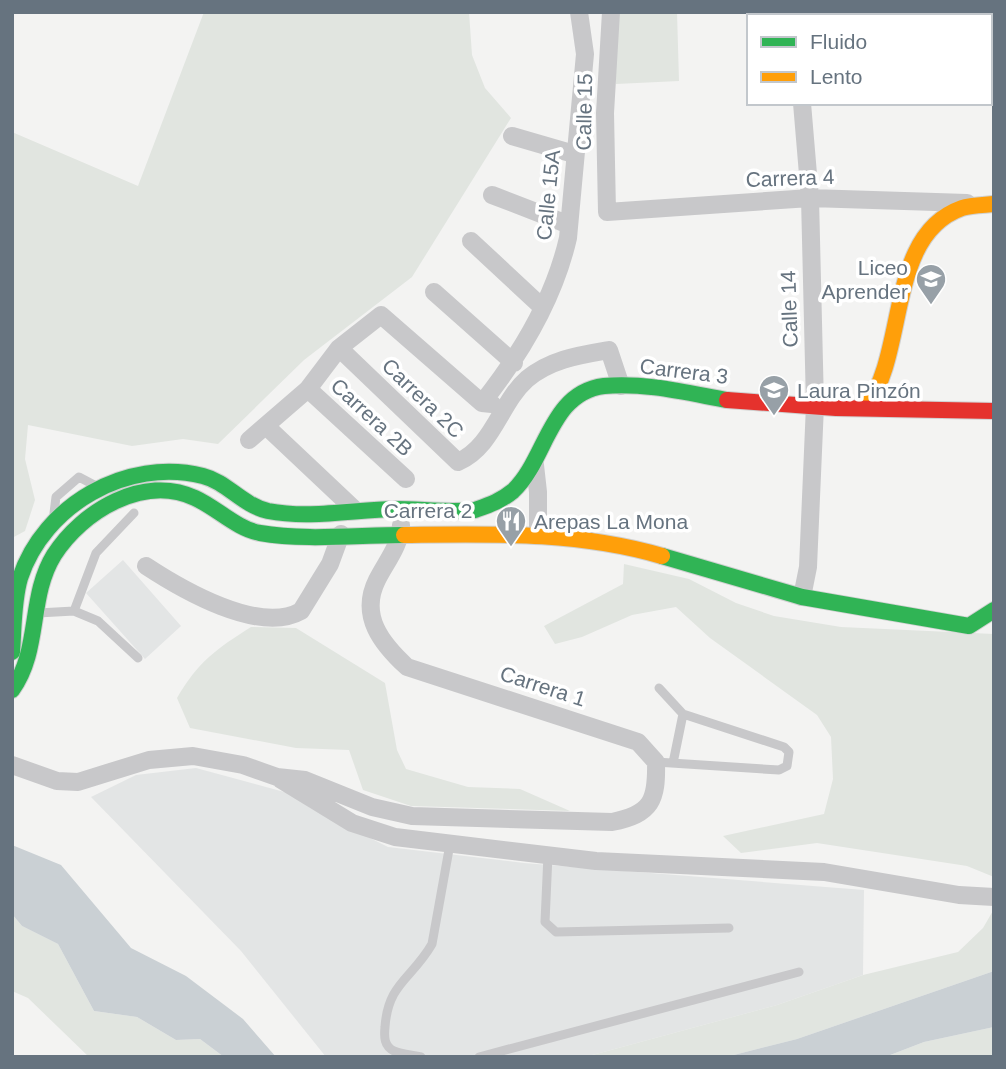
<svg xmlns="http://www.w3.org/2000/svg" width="1006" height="1069" font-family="Helvetica,sans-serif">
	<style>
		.built { fill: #e3e5e5 }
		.green { fill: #e1e5e0 }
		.water { fill: #cad0d4 }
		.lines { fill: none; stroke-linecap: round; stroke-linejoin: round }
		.fast-casing { stroke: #d0d1d1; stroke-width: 18 }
		.slow-casing { stroke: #d0d1d1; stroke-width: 18 }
		.jam-casing { stroke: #d0d1d1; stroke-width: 18 }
		.lane { stroke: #c8c8ca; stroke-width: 9 }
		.street { stroke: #c8c8ca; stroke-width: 18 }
		.fast { stroke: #30b455; stroke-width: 16 }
		.slow { stroke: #ff9f0a; stroke-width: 16 }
		.jam { stroke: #e5322d; stroke-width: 16 }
		.labels { text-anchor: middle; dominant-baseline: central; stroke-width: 7; stroke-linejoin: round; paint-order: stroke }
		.street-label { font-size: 21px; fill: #66737f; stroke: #fff }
		.poi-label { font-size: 21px; fill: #66737f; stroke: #fff; text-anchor: start }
	</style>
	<rect width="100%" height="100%" fill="#f3f3f2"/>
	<path class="built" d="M123 560 181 626 145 659 86 593Z
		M196 768 288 793 312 809 388 847 524 863 864 890 863 975 777 1005 585 1057H326L241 951 91 797 136 775Z"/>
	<path class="green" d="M204 12H469L472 55 485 88 511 118 412 277 304 360 218 444 183 439 132 446 28 425 25 459 35 500 25 531 12 538V132L138 186Z
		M677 12 679 81 616 84V13Z
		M624 564 689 579 736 603 774 616 841 627 994 634V877L967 866 817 843 741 853 723 836 824 814 833 779 831 737 817 715 710 638 676 607 632 615 582 637 555 644 544 626 623 584Z
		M251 627 296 628 385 683 397 750 406 769 468 787 520 789 570 811 411 806 363 790 349 750 296 748 190 728 177 698C198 662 216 649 251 627Z
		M994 909V971L797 1039 726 1057H585L777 1005 863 975 958 952 983 928Z
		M12 914 22 926 58 944 94 1011 137 1017 176 1040 200 1039 224 1057H89L28 998 12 991Z
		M994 1027V1057H885L924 1042Z"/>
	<path class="water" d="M12 845 61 865 131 948 186 976 243 1019 276 1057H224L200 1039 176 1040 137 1017 94 1011 58 944 22 926 12 914Z
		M994 971V1027L924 1042 885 1057H726L797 1039Z"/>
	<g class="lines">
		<g class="fast-casing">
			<path id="fast" d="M662 556 802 597 969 626 994 610
				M12 652C14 628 13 602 20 578 44 505 127 457 203 476 227 482 242 505 268 511 309 519 353 510 395 509 422 509 448 513 475 510 489 505 501 501 513 491 547 459 549 393 604 386 644 382 688 393 727 400
				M12 690C41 650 28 597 54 555 82 511 144 474 195 498 217 508 237 529 260 533 304 541 359 535 404 535"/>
		</g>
		<g class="slow-casing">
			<path id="slow" d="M866 407C908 352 886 235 962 208 971 205 984 205 994 204
				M404 535C491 534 577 531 662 556"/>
		</g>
		<g class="jam-casing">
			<path id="jam" d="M727 400 836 408 994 411"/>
		</g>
		<path class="lane" d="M54 513 56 497 79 477 96 486
			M134 513 96 553 74 611 98 621 138 658
			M38 613 74 611
			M656 762 779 770 787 766 789 752 784 747 683 714 659 688
			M673 763 683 714
			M548 855 545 922 556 932 729 928
			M421 1057C412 1055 401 1054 394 1051 384 1046 384 1037 385 1027 388 983 412 979 432 944L450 844
			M479 1057 799 972"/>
		<path class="street" d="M611 12 605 113 607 212 810 198 967 203
			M798 12V16
			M802 103 810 198 815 405 808 567 802 597
			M512 136 574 154
			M492 195 567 224
			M471 241 543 308
			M434 292 514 363
			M339 348 458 462C493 447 500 403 527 379 551 359 580 355 609 350L621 386
			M308 389 406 479
			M482 403C521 354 554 299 568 238L585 54 579 12
			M267 427 354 509
			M249 440 308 389 339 348 381 315 482 403 492 404
			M535 465 538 492V534
			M146 566C181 589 259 635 301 611L330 564 341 534
			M12 765 57 781 78 782 149 760 193 756 243 765 277 777 305 780 372 807 412 816 612 822C652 814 657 800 656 762L638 742 407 667C382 644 359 616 377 580 386 562 400 546 401 525
			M280 779 352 823 395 837 596 861 824 872 959 895 994 897"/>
		<use href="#fast" class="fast"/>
		<use href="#slow" class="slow"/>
		<use href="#jam" class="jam"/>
	</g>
	<defs>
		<g id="school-pin" transform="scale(1.575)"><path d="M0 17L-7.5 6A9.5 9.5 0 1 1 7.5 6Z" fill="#97a0a7" stroke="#fff"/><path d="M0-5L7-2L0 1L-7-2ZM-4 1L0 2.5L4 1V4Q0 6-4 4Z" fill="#fff"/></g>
		<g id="restaurant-pin" transform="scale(1.575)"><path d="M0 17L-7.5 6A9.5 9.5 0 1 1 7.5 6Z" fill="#97a0a7" stroke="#fff"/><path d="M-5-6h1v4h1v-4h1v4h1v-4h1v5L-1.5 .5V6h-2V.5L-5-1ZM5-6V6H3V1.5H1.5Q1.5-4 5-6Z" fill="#fff"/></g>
	</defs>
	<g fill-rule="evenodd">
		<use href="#school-pin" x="931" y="279"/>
		<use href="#school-pin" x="774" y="390"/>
		<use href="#restaurant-pin" x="511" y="521"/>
	</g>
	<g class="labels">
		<g class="street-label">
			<text transform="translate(584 112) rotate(-89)">Calle 15</text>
			<text transform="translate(790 178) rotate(-2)">Carrera 4</text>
			<text transform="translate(548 195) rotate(-84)">Calle 15A</text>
			<text transform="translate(789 309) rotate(-92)">Calle 14</text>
			<text transform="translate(684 371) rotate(7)">Carrera 3</text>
			<text transform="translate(423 398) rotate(44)">Carrera 2C</text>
			<text transform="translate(372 417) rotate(43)">Carrera 2B</text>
			<text x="428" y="510">Carrera 2</text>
			<text transform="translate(543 686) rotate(18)">Carrera 1</text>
		</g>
		<g class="poi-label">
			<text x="908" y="267" text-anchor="end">Liceo<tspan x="908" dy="24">Aprender</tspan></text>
			<text x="797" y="390">Laura Pinzón</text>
			<text x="534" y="521">Arepas La Mona</text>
		</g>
	</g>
	<rect width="1006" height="1069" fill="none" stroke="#66737f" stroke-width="28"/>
	<rect x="747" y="14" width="245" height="91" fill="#ffffff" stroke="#c2c7cc" stroke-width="2"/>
	<rect x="761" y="37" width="35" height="10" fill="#30b455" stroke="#c2c7cc" stroke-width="2"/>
	<text x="810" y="49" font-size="21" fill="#66737f">Fluido</text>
	<rect x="761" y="72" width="35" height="10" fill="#ff9f0a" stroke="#c2c7cc" stroke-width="2"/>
	<text x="810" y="84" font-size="21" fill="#66737f">Lento</text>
</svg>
